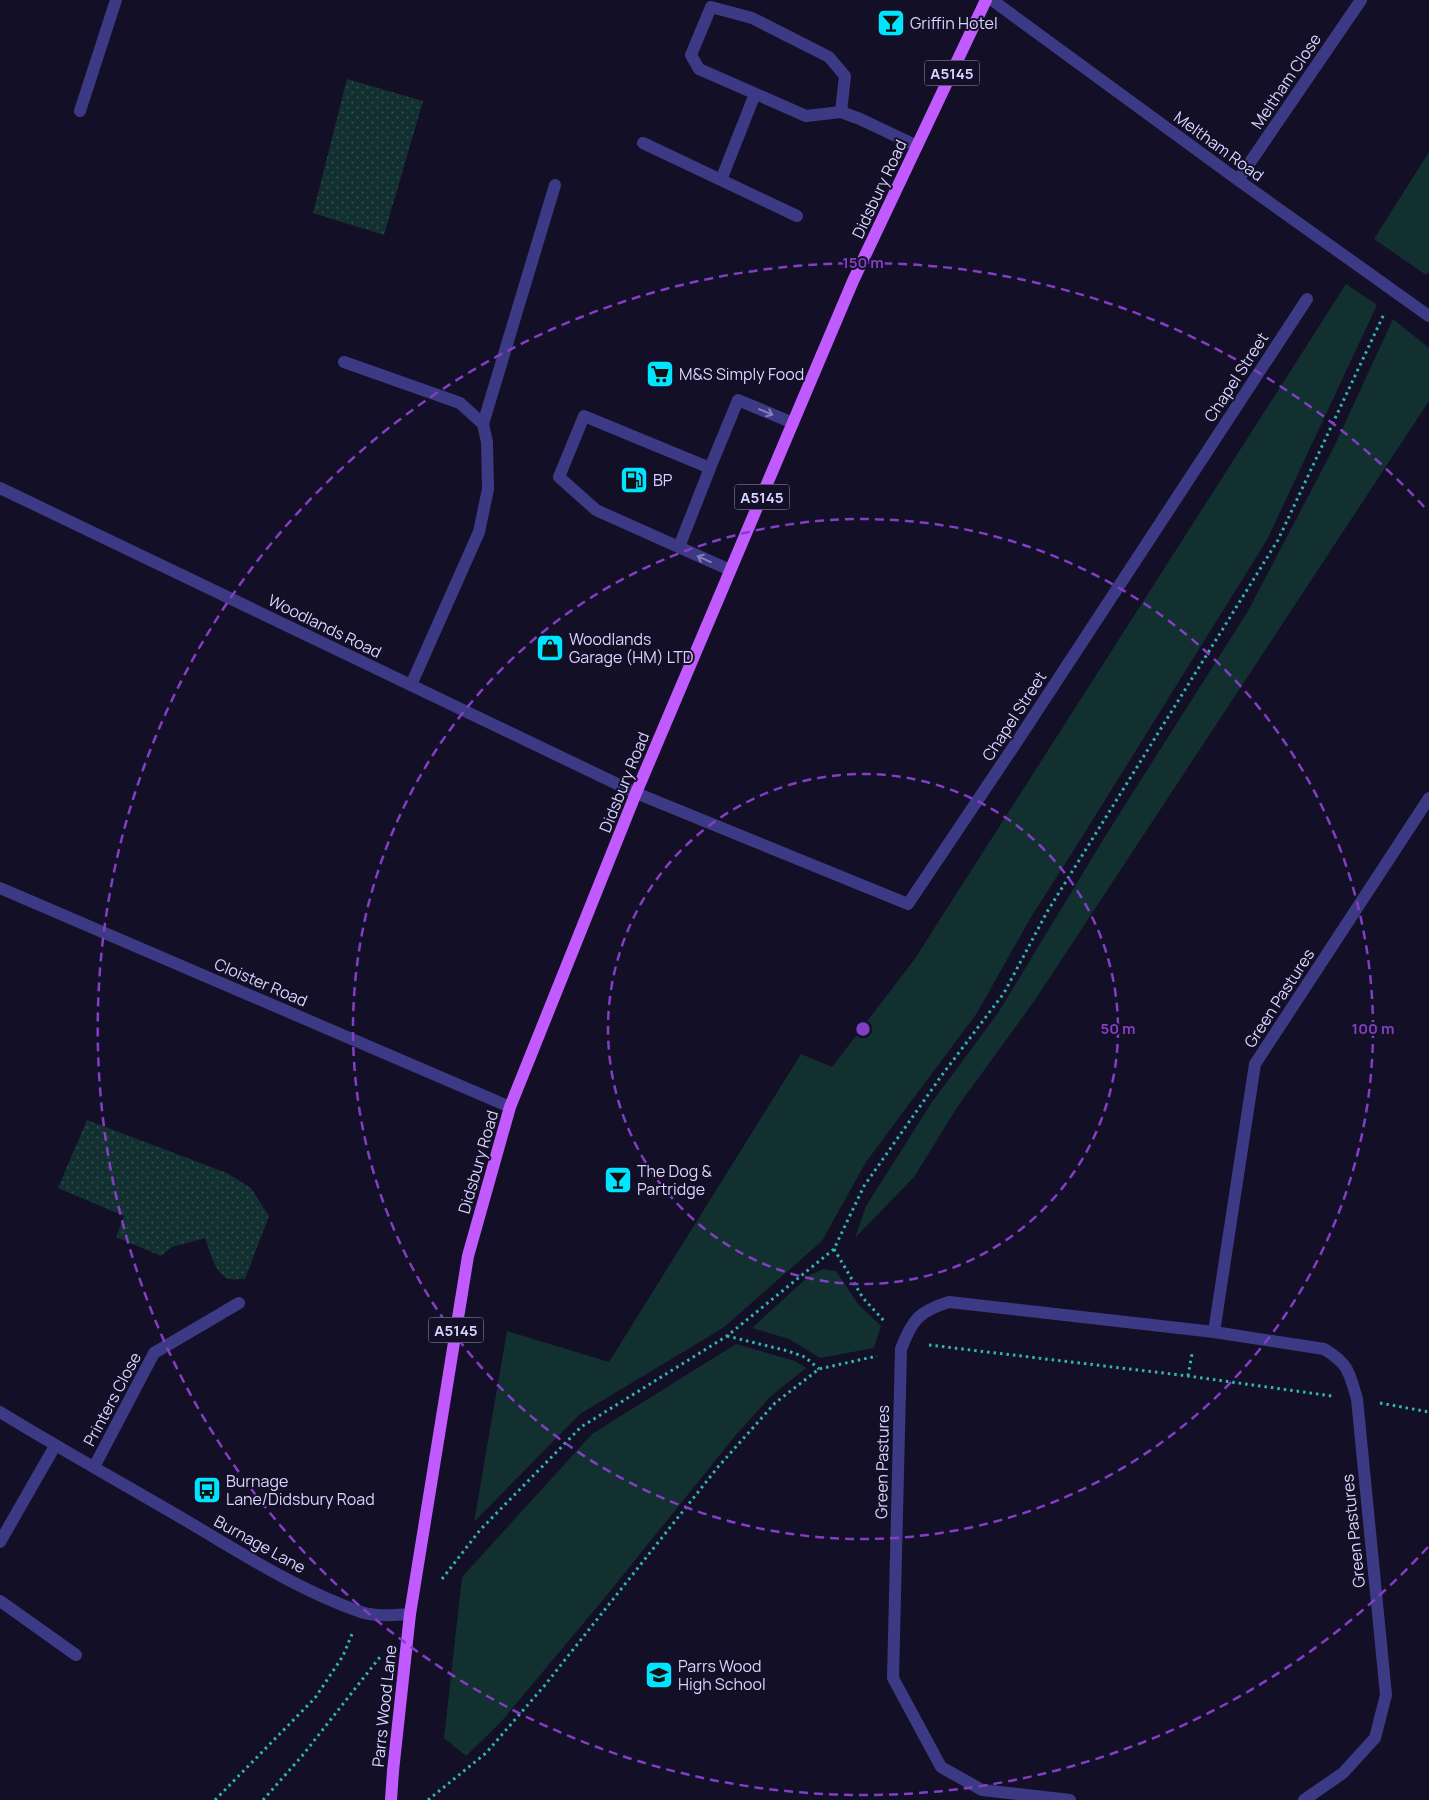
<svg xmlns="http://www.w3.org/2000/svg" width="1429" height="1800" font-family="Manrope,sans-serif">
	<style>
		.grass { fill: #12302f }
		.park { fill: url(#park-dots) }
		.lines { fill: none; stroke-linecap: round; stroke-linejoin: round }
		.path { stroke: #2fb8b0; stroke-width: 3; stroke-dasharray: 2.5 4; stroke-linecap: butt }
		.lane { stroke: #3d3a85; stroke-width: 12 }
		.street { stroke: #3d3a85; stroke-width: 12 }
		.primary { stroke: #c25bff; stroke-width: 12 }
		.primary-bridge { stroke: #c25bff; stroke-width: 12 }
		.oneway { stroke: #837fbc }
		.ring { fill: none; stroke: #843dc5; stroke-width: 2.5; stroke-dasharray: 9 6 }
		.labels { text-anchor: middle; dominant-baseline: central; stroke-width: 4; stroke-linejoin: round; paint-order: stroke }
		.shield { fill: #130f26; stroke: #9e99be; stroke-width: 1 }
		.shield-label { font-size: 15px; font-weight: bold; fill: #d9d4ff }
		.poi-label { font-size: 16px; fill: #d9d4ff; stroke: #130f26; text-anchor: start }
		.street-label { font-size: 16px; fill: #d9d4ff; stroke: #130f26 }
		.centre { fill: #843dc5; stroke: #130f26; stroke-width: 2.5 }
		.ring-label { font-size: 15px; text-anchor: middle; font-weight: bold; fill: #843dc5; stroke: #130f26; stroke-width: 4; stroke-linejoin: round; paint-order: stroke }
	</style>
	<defs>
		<pattern id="park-dots" width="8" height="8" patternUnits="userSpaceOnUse" patternTransform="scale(1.25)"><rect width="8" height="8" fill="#12302f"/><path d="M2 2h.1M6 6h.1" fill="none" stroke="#344d4e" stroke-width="1.8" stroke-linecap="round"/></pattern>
	</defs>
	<rect width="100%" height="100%" fill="#130f26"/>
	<path class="grass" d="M1429 152V272L1426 275 1374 239Z
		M1346 284 1377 305 1267 540 1072 853 1031 917 977 1013 866 1162 822 1241 723 1328 580 1414 474 1522 507 1331 609 1362 801 1054 832 1067 914 960Z
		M1393 319 1429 348V401L1035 1000 958 1106 914 1177 855 1238 866 1206 932 1102 998 1013 1106 835 1248 611 1334 447Z
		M823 1269 836 1271 858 1304 881 1326 874 1348 820 1358 789 1339 752 1328 810 1275Z
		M736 1344 795 1361 806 1368 770 1397 735 1436 607 1595 501 1722 466 1756 444 1738 462 1577 592 1434Z"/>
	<path class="park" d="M347 79 423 101 384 235 313 213Z
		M87 1120 227 1173 251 1188 269 1216 245 1279C240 1279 233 1280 229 1279 214 1273 210 1251 205 1238L172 1247 161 1256 116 1237 124 1216 58 1188Z"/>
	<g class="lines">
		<path class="path" d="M834 1249 863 1298 886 1323
			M727 1336 788 1351 805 1357 819 1369
			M929 1345 1188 1376 1332 1396
			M1188 1376 1192 1354
			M1380 1403 1429 1412
			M442 1579 480 1530 581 1427 727 1336 834 1249 864 1186 942 1075 1004 993 1047 912 1278 540 1384 314
			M215 1800 315 1698 343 1656 352 1634
			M263 1800 302 1756 380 1657
			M428 1800 486 1753 545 1685 718 1467 775 1403 819 1369 877 1356"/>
		<path class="lane" d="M841 112 845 76 829 57 752 18 711 7 691 55 699 69 806 116 841 112 860 119 917 146
			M643 143 797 216
			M721 180 755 94
			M344 362 460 403 483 424
			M679 547 710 468
			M730 570 596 510 559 477 584 416 710 468 738 400 793 423
			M411 685 479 532 488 489 487 442 483 424 555 185"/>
		<path class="street" d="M992 0 1238 180 1429 316
			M80 111 116 0
			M1238 180 1361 0
			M0 488 636 793 908 904 1022 734 1307 299
			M0 888 510 1107
			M1214 1332 1255 1064 1429 798
			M0 1412C59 1448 120 1482 180 1517 238 1551 297 1590 361 1612 377 1617 394 1615 410 1614
			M94 1467 154 1353 239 1303
			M0 1542 55 1446
			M0 1601 76 1655
			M1070 1800 982 1790 941 1767 893 1678 901 1349C912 1320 919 1311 949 1302L1214 1332 1324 1349C1349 1364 1349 1372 1357 1399L1386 1695 1375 1738 1343 1773 1304 1800"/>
		<path class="primary" d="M410 1614 468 1256 510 1107 636 793 853 281 986 0
			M391 1800 393 1771"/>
		<path class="primary-bridge" d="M393 1771 410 1614"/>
	</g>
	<defs><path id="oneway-shaft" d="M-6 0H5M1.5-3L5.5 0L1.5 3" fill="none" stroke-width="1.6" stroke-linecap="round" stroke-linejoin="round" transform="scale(1.25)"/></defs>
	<g class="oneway">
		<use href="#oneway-shaft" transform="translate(766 412) rotate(23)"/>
		<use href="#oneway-shaft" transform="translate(704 559) rotate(-156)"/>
	</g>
	<g class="ring">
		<circle cx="863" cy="1029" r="255"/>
		<circle cx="863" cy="1029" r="510"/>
		<path d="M1428 1547A766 766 0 1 1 1428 511"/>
	</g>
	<defs>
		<g id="bar-square" transform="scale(1.4375)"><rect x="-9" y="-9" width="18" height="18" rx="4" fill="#00e5ff" stroke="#130f26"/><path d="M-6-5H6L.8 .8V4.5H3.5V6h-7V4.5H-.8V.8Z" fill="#111"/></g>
		<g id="supermarket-square" transform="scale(1.4375)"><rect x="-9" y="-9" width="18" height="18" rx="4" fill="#00e5ff" stroke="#130f26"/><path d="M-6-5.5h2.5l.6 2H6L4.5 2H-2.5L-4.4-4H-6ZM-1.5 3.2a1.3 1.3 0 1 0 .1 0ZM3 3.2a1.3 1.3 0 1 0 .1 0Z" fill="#111"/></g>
		<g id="fuel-square" transform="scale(1.4375)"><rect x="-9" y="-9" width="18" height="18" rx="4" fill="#00e5ff" stroke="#130f26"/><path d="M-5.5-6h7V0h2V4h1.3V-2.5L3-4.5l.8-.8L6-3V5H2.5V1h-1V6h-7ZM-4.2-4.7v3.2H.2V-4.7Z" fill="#111"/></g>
		<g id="shop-square" transform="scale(1.4375)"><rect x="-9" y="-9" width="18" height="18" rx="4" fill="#00e5ff" stroke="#130f26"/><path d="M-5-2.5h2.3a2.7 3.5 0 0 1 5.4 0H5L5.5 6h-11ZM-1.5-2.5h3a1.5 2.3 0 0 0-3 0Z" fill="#111"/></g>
		<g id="bus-square" transform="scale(1.4375)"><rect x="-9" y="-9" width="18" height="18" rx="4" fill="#00e5ff" stroke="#130f26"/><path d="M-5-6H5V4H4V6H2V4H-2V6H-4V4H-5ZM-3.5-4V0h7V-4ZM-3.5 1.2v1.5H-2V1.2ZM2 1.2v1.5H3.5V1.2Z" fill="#111"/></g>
		<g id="school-square" transform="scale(1.4375)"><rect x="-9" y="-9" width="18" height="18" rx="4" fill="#00e5ff" stroke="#130f26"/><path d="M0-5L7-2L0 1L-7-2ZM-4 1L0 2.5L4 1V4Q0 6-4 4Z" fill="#111"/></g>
	</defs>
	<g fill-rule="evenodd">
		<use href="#bar-square" x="891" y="23"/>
		<use href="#supermarket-square" x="660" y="374"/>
		<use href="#fuel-square" x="634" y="480"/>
		<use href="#shop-square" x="550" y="648"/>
		<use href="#bar-square" x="618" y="1180"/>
		<use href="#bus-square" x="207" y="1490"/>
		<use href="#school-square" x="659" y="1675"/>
	</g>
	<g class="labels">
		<g class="shield">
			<rect x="924.5" y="60.5" width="55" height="25" rx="4"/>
			<rect x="734.5" y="484.5" width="55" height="25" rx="4"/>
			<rect x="428.5" y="1317.5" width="55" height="25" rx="4"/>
		</g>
		<g class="shield-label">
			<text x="952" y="73">A5145</text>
			<text x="762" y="497">A5145</text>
			<text x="456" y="1330">A5145</text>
		</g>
		<g class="poi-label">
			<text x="910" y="23">Griffin Hotel</text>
			<text x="679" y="374">M&amp;S Simply Food</text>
			<text x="653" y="480">BP</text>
			<text x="569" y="639">Woodlands<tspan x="569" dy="18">Garage (HM) LTD</tspan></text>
			<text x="637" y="1171">The Dog &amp;<tspan x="637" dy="18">Partridge</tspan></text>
			<text x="226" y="1481">Burnage<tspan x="226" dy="18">Lane/Didsbury Road</tspan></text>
			<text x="678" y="1666">Parrs Wood<tspan x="678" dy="18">High School</tspan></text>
		</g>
		<g class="street-label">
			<text transform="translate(1286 81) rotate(-56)">Meltham Close</text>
			<text transform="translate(1219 146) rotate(36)">Meltham Road</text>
			<text transform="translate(879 189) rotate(-65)">Didsbury Road</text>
			<text transform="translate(1236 377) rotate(-57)">Chapel Street</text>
			<text transform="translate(325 626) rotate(26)">Woodlands Road</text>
			<text transform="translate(1014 716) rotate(-57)">Chapel Street</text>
			<text transform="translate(624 782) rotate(-68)">Didsbury Road</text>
			<text transform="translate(261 982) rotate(23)">Cloister Road</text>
			<text transform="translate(1279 998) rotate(-57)">Green Pastures</text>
			<text transform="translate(478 1162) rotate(-74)">Didsbury Road</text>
			<text transform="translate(112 1399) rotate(-62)">Printers Close</text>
			<text transform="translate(882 1462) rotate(-89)">Green Pastures</text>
			<text transform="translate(1353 1531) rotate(-96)">Green Pastures</text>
			<text transform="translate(260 1544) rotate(29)">Burnage Lane</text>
			<text transform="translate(384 1706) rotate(-84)">Parrs Wood Lane</text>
		</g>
	</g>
	<circle cx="863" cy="1029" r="8" class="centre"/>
	<g class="ring-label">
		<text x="863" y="268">150 m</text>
		<text x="1118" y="1034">50 m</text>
		<text x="1373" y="1034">100 m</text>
	</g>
</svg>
